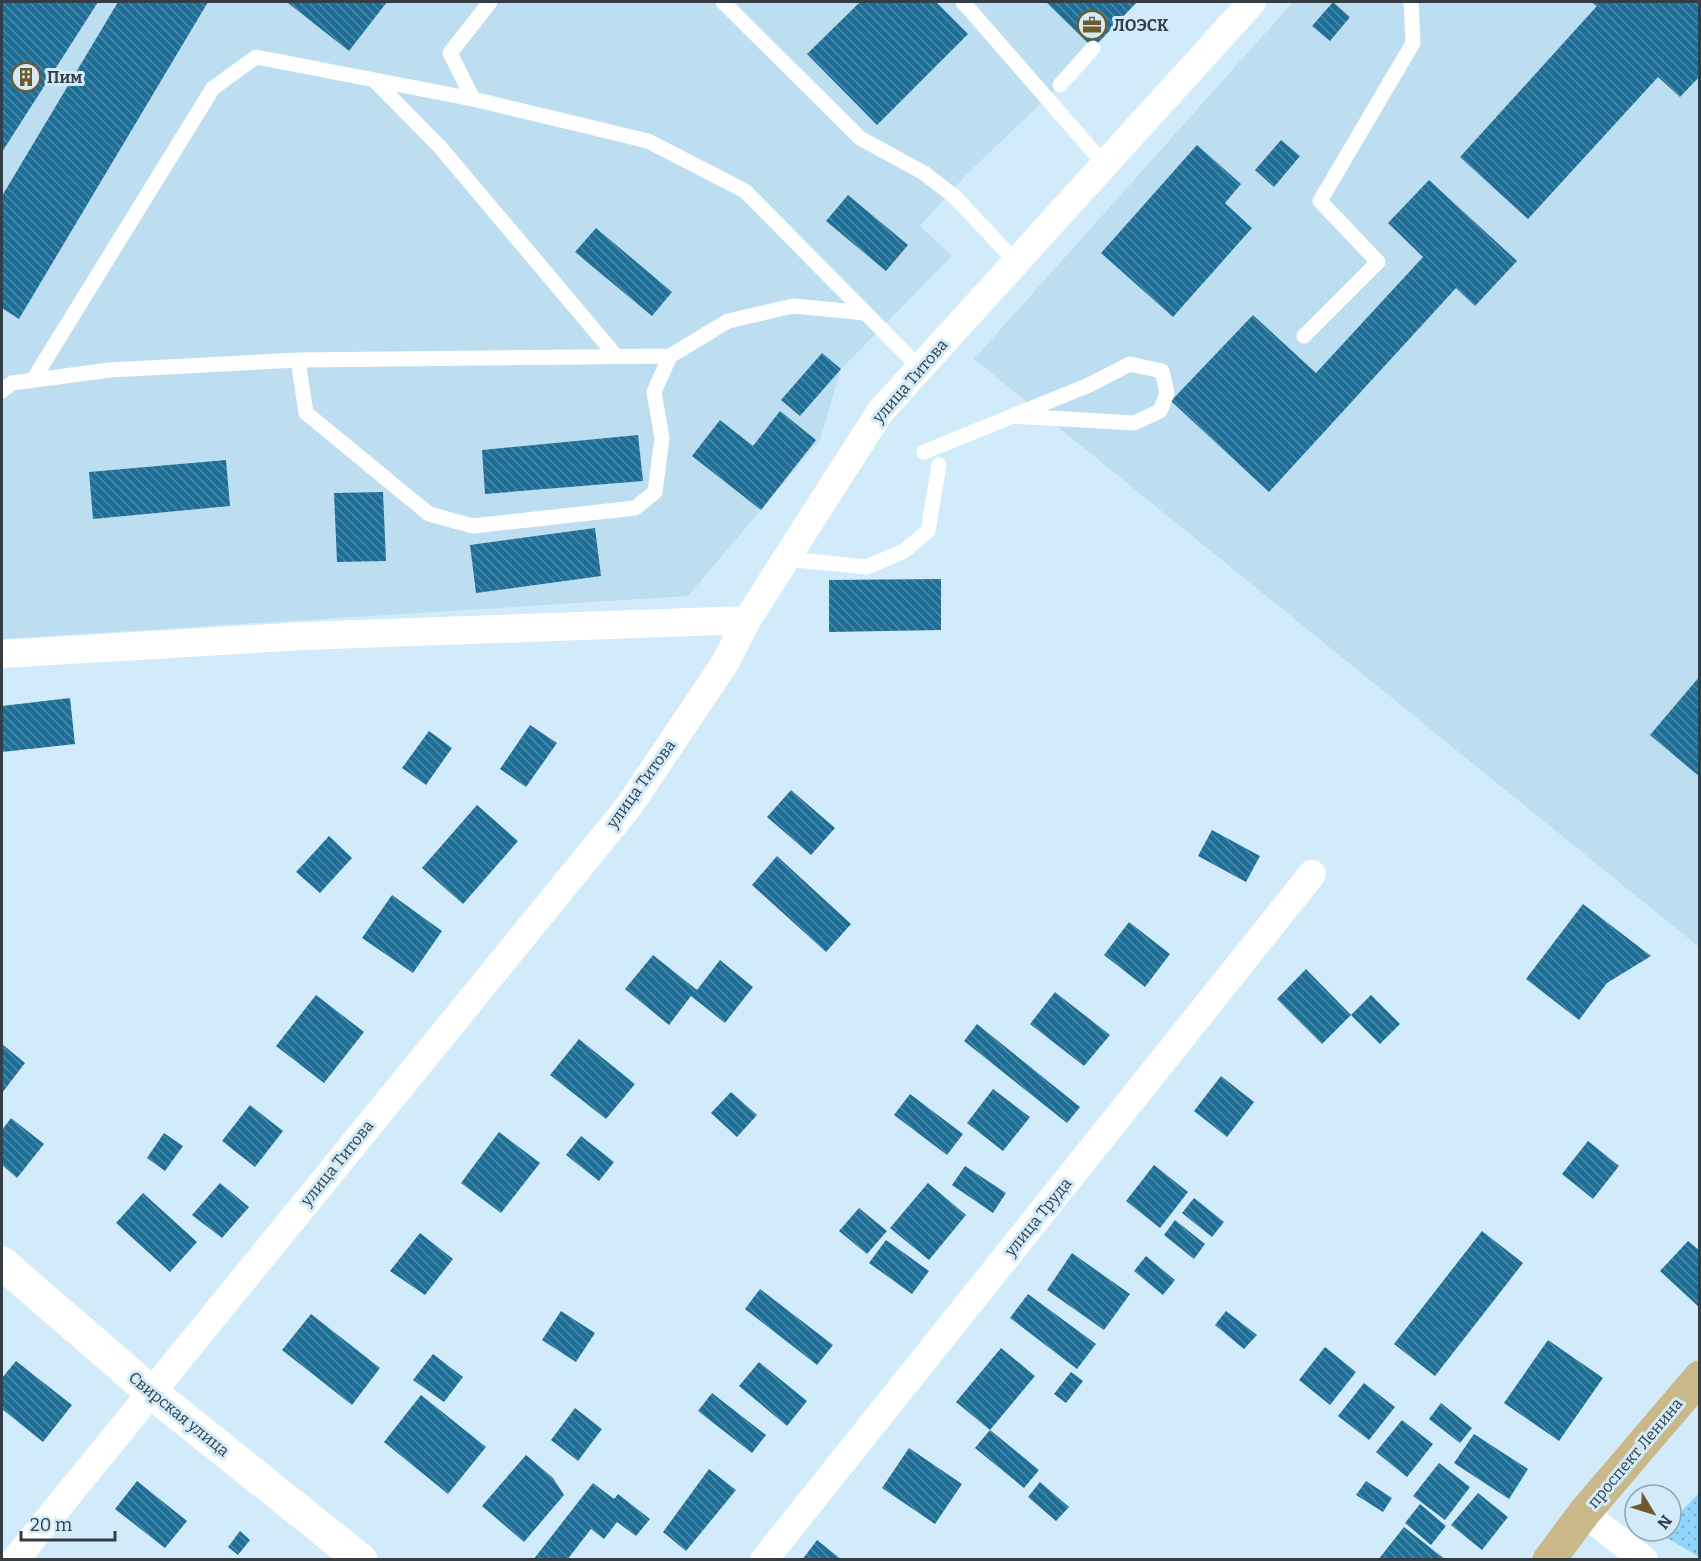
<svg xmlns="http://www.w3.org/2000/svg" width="1701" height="1561" font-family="Bitter,serif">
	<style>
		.built { fill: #bddef0 }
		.grass { fill: url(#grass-dots) }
		.building { fill: url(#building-back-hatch) }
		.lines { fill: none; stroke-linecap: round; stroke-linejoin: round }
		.service { stroke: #fff; stroke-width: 15 }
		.minor { stroke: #fff; stroke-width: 28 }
		.tertiary { stroke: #fff; stroke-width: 33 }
		.primary { stroke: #cbb889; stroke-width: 33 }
		.labels { text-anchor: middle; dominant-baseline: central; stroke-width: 6; stroke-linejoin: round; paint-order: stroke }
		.poi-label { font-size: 16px; font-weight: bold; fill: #333d43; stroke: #d2ebfb; text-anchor: start }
		.street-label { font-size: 16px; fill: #333d43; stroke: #d2ebfb }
	</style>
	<defs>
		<pattern id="grass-dots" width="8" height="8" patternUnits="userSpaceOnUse" patternTransform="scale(1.5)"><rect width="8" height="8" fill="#91d5fd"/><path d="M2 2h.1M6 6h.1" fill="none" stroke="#77aece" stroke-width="1.8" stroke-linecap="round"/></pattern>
		<pattern id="building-back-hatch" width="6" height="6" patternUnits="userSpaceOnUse" patternTransform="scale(1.5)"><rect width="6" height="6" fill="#1e6f97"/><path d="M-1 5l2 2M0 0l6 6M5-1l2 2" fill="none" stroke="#4f89a5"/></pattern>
	</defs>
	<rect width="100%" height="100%" fill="#d2ebfb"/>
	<path class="built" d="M2 2H1137L1060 85 965 176 920 226 952 256 841 369 820 440 688 596 2 639Z
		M1293 2H1699V947L974 359Z"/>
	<path class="grass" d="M1699 1493V1557L1659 1533 1671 1531V1522Z"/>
	<path class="building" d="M2 2H98L2 152Z
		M118 2H208L19 319 2 308V196Z
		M289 2H387L349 51 288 3Z
		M860 2H936L968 34 877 125 807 54Z
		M1046 2H1137L1093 48Z
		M1333 2 1350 17 1330 41 1312 26Z
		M1591 2H1700V76L1680 97 1658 77 1528 219 1460 157 1597 6Z
		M1281 140 1300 156 1274 187 1255 170Z
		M1197 145 1241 184 1225 203 1252 228 1173 317 1101 253Z
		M1429 180 1517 261 1475 306 1456 288 1269 492 1171 401 1253 315 1316 373 1423 257 1388 223Z
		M848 195 908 245 886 271 826 221Z
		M596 228 672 292 652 316 575 252Z
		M822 353 841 369 800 416 781 400Z
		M780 411 816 440 761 510 692 456 720 420 753 446Z
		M638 435 643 481 485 494 482 450Z
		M226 460 230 506 93 519 89 472Z
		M383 492 386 561 337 562 334 493Z
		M595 528 601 576 476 593 470 545Z
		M941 579V630L829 632V580Z
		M1700 676V777L1650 735Z
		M70 698 75 744 2 752V706Z
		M530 725 557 743 526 787 500 769Z
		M429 731 452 748 426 785 402 768Z
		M791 790 835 828 811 855 767 817Z
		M477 805 518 841 463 904 422 868Z
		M1212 830 1260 856 1246 882 1198 856Z
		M329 836 352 858 320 893 296 872Z
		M777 856 851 924 826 952 752 885Z
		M392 895 442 931 413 973 362 938Z
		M1583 904 1651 956 1607 983 1579 1020 1526 979Z
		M1129 922 1170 954 1145 987 1104 955Z
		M653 955 697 990 720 960 753 987 725 1023 691 996 669 1025 625 989Z
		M1306 969 1351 1015 1371 995 1400 1024 1380 1044 1351 1015 1322 1044 1277 999Z
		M1055 992 1110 1035 1084 1066 1030 1024Z
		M316 995 364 1032 324 1083 276 1046Z
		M977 1024 1080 1107 1067 1123 964 1041Z
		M579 1039 635 1084 606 1119 550 1075Z
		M2 1044 25 1063 2 1093Z
		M1221 1076 1254 1102 1227 1137 1194 1111Z
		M993 1089 1030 1117 1003 1151 967 1123Z
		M731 1092 757 1115 737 1137 711 1113Z
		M910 1094 963 1134 947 1155 894 1115Z
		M250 1105 283 1131 255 1167 222 1141Z
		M11 1118 44 1144 17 1178 2 1165V1130Z
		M499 1132 540 1163 501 1213 461 1183Z
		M164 1133 183 1146 165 1171 147 1158Z
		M581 1136 614 1162 599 1181 566 1155Z
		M1588 1141 1619 1166 1593 1199 1562 1174Z
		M1154 1165 1188 1192 1160 1228 1126 1201Z
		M965 1166 1006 1193 993 1213 952 1185Z
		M220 1183 249 1207 222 1238 192 1215Z
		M928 1183 966 1215 929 1260 890 1228Z
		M143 1193 197 1242 170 1272 116 1223Z
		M1194 1198 1224 1222 1212 1237 1182 1213Z
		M859 1208 887 1231 867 1254 839 1231Z
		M1175 1220 1205 1244 1194 1259 1164 1235Z
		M1482 1231 1523 1263 1435 1376 1394 1344Z
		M420 1233 453 1259 425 1295 390 1271Z
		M886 1240 929 1271 912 1294 869 1263Z
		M1688 1241 1700 1251V1308L1660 1271Z
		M1072 1253 1130 1294 1104 1330 1047 1290Z
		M1146 1256 1175 1280 1163 1295 1134 1271Z
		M760 1289 833 1345 817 1365 745 1309Z
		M1028 1294 1096 1344 1077 1369 1010 1318Z
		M561 1311 595 1333 576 1362 542 1340Z
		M1226 1311 1257 1335 1244 1349 1215 1325Z
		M311 1314 380 1368 352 1405 282 1350Z
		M1548 1340 1603 1378 1559 1441 1504 1403Z
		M1325 1347 1356 1372 1330 1405 1299 1380Z
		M1001 1348 1035 1376 990 1430 956 1402Z
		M433 1354 463 1377 444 1402 413 1380Z
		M16 1361 72 1405 43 1442 2 1409V1378Z
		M759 1362 807 1401 787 1426 739 1386Z
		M1071 1372 1083 1381 1066 1403 1054 1394Z
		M1364 1383 1395 1407 1369 1440 1338 1416Z
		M712 1393 766 1435 752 1453 698 1411Z
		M421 1395 486 1447 448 1494 384 1442Z
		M1441 1403 1472 1428 1460 1443 1429 1419Z
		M575 1408 602 1429 578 1461 551 1440Z
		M1402 1420 1433 1444 1407 1477 1376 1452Z
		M990 1430 1039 1470 1024 1488 975 1448Z
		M1474 1434 1528 1469 1509 1499 1454 1463Z
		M909 1448 962 1484 935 1524 882 1488Z
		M526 1455 553 1478 564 1495 524 1542 482 1506Z
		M1439 1463 1470 1487 1445 1520 1413 1496Z
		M709 1469 736 1490 686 1551 663 1532Z
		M137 1481 187 1521 165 1548 115 1509Z
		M1366 1481 1392 1498 1383 1512 1356 1495Z
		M1040 1482 1069 1507 1056 1521 1028 1497Z
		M593 1483 614 1499 618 1494 650 1519 636 1536 617 1522 604 1539 591 1529 567 1560H533Z
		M1478 1493 1508 1517 1482 1550 1451 1525Z
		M1420 1504 1446 1526 1431 1545 1405 1523Z
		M1404 1527 1446 1560H1378Z
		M240 1531 250 1540 238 1555 228 1547Z
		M817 1540 842 1560H802Z"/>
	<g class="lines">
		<path class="service" d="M490 2 450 53 473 99 648 141 745 191 920 368
			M723 2 860 138 924 173 955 197 1016 262
			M963 2 1104 164
			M374 80 440 147 617 357
			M1060 85 1093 48
			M1304 336 1378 262 1320 201 1413 43 1411 2
			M298 360 306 413 429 514 473 526 635 508 655 492 662 438 654 392 670 356 728 321 793 306 866 313
			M33 380 213 88 256 57 473 99
			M2 391 12 383 110 370 298 360 670 356
			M924 452 1089 385 1130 364 1162 371 1167 393 1160 411 1134 423 1014 416
			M786 559 867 567 904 551 928 531 939 465"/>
		<path class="minor" d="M2 654 304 636 747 620
			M1584 1513 1644 1560
			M15 1560 629 806 725 663 747 620 880 412 1252 2
			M764 1560 1312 874"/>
		<path class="tertiary" d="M2 1263 151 1392 361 1560"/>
		<path class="primary" d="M1549 1560 1584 1513 1700 1377"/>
	</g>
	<defs>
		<g id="office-ring" transform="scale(1.5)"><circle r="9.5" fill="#d2ebfb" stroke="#6f5b2a" stroke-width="1.5"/><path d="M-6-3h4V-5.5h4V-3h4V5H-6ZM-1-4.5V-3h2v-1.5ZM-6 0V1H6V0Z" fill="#6f5b2a"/></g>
		<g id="building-ring" transform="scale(1.5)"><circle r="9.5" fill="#d2ebfb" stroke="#6f5b2a" stroke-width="1.5"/><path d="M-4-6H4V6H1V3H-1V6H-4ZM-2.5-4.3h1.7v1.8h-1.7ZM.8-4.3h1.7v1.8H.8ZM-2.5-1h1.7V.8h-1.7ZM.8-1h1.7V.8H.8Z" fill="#6f5b2a"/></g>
	</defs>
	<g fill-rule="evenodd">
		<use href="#office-ring" x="1092" y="25"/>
		<use href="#building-ring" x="26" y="77"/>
	</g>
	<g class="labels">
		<g class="poi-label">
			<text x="1113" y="25">ЛОЭСК</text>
			<text x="47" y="77">Пим</text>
		</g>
		<g class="street-label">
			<text transform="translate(910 381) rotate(-49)">улица Титова</text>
			<text transform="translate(641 784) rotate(-54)">улица Титова</text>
			<text transform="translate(337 1163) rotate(-51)">улица Титова</text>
			<text transform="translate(1038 1217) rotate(-51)">улица Труда</text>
			<text transform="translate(179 1414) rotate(39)">Свирская улица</text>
			<text transform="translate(1635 1453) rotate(-50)">проспект Ленина</text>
		</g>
	</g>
	<rect width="1701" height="1561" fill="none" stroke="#333d43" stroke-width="6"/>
	<g transform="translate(1653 1513) rotate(128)"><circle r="28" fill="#d2ebfb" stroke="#92a5b1" stroke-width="1.5"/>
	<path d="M0-4.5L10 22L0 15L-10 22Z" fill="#6f5b2a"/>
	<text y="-9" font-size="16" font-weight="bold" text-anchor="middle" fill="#333d43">N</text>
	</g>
	<path d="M21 1531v9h94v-9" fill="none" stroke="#333d43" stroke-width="3"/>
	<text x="30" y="1531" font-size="18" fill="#333d43" stroke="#d2ebfb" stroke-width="4.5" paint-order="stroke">20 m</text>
</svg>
